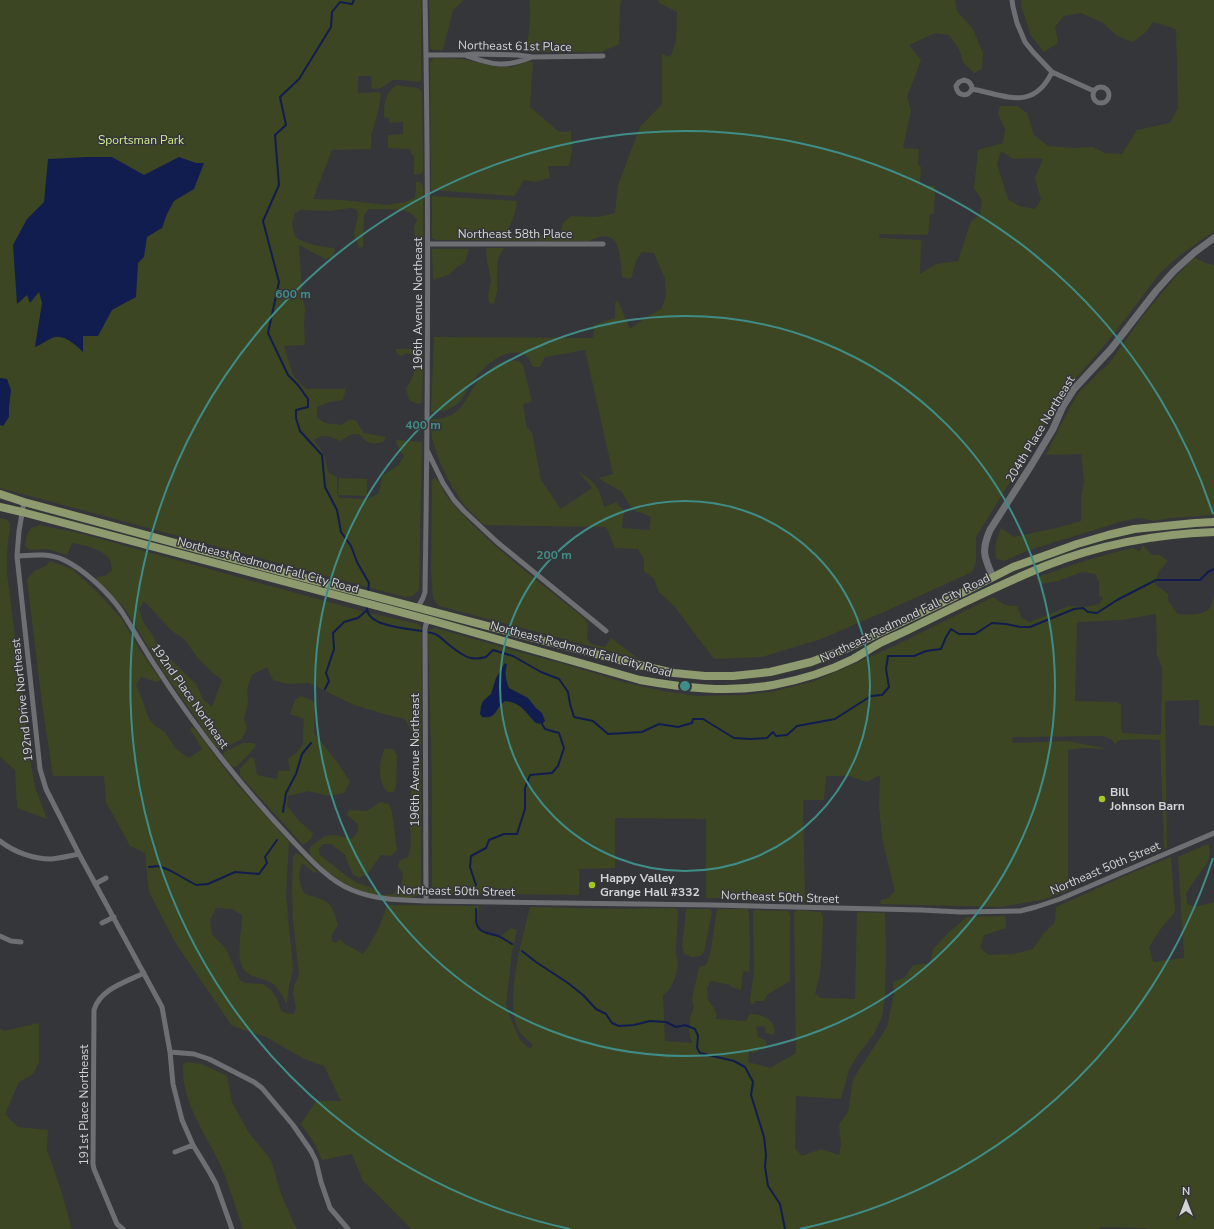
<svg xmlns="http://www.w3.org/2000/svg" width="1214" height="1229" font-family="'Nunito Sans',sans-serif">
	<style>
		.green { fill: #3c4623; fill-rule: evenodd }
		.water { fill: #111d4f }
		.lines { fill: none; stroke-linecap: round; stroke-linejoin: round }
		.stream { stroke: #111d4f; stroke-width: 2 }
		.street { stroke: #6e6f73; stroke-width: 5 }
		.secondary { stroke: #6e6f73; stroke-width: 7 }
		.primary { stroke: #8d9b6f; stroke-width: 8 }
		.ring { fill: none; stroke: #408d88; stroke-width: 2 }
		.poi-dot { fill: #a4c824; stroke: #35363a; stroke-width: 1.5 }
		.labels { text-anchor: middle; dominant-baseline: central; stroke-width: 3; stroke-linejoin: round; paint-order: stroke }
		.street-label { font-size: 12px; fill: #d2d3d5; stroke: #35363a }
		.park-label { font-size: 12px; fill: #d1ec8f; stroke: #35363a }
		.poi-label { font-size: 12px; font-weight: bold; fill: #d2d3d5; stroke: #35363a; text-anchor: start }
		.centre { fill: #408d88; stroke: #35363a; stroke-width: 2 }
		.ring-label { font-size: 12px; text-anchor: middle; font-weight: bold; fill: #408d88; stroke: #35363a; stroke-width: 3; stroke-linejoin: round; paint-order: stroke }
	</style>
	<rect width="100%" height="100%" fill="#35363a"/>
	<path class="green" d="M0 0H421V80L418 82 401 80H393L381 88 372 89 371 76H358V93L379 92 381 94 378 112 371 136V149L332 150 313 199 343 200 387 205 404 202 415 198 416 188V182H420L423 186V239L415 238 414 227 417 219C415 218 414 216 412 214 404 208 380 209 369 209L364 215 363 247 359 248 354 234 358 216 357 210 351 208 329 211 301 210 295 213 292 224 295 237C307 244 320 247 334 248L335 252 332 257 325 259 299 245 302 291 305 309 304 326 305 345 284 346 293 375 306 389H346L343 400 330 402 317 407V418L325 423 341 425 350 419 356 421 364 433 386 437 383 442C370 445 368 444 359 434L350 435 340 441C329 436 324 433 314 440 316 443 320 447 322 451 326 458 326 466 329 473L337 477V493L339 498 367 499 378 494 383 475 398 466 404 456 397 445 396 440 422 442 419 590 413 596 405 597 371 588 0 488Z
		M429 0H464L453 10 443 50H433L430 48Z
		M529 0H622L620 5 619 44 602 52H523C530 44 531 11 529 0Z
		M658 0H955L957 11 973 29 983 53 982 69 974 73 963 62 959 49 949 35 935 33 909 45 921 60 907 97 911 111 903 148 919 149 918 164 921 167 920 186H935L934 214H930L928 235 880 234 879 238 921 240 920 274 936 264 958 261 971 221 980 215 982 200 974 188 978 150 1003 143 1005 129 998 114 1000 106H1018L1027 113 1034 135 1048 146 1073 148 1093 147 1105 153 1122 154 1137 130 1170 123 1178 108 1176 29 1153 22 1146 32 1133 42 1117 36 1103 23 1081 13 1064 16 1055 27 1058 43 1044 52 1031 36 1021 5V0H1214V231L1179 256 1160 273 1113 335 1067 389 976 537V562L972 572 886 611 821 639 762 657 714 659 674 606 659 592 654 579 644 571V559L638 549 615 548 606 527 484 525 464 505 453 488 440 463 432 438 431 419C439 419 446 418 453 414 463 408 467 397 474 387 484 372 500 357 519 361L523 365 532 402 523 404 527 429H530V432H532L541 480 561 509 592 488 578 471C595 482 599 487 604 507L616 502 624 511 622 528 649 530 651 517 642 513 636 512 628 503 622 492 598 478 613 474 585 350 545 357 540 367H533C528 356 525 352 512 353 496 354 480 371 471 384 466 390 463 400 457 404 449 410 440 412 431 412L434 337 593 338 594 325 615 318V303L618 301 630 329 645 318 661 309 666 297 665 279 654 253 642 252 636 261 631 279 622 277C620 256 621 224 589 241L436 240 432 238V196L517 201 515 213 508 231 511 235H560L563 223 571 216 599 217 615 213 618 185 640 127 662 104V54L670 57 676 41 677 12 659 3ZM1001 151 1013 159 1033 158 1043 159 1035 178 1041 200 1035 209 1019 206 1008 199 997 164Z
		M434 58 463 59 497 67H511L527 62H533L530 107 558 131 565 132 571 131 572 151 569 166H548L550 178 535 182 524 180 514 196 431 190 430 62Z
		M396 85 418 88 422 92 423 171 420 174 414 175V157L409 149 388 148V135L403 134V122L389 123V118L384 117C384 104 385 93 396 85Z
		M486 248H504L498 259 497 275V291L494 304 489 303 488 295 491 281 489 269 487 262Z
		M432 249H469L465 262 456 268 448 275 433 280Z
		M1194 257 1205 263 1214 265V515L1170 518 1154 521 1139 518 1123 521 1029 550 1004 561 997 559C993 550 997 538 1001 528L1014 537 1056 528 1081 521V498L1084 481 1081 454 1046 455 1062 422 1078 393 1111 361 1142 317 1177 275Z
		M396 349H421L423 352 422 403 417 404 409 400 406 389C414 375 417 371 413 355L406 353 401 356 397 354Z
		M339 478 367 479V496L338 495Z
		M434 478C441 481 442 489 446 495 454 506 465 517 475 527 509 560 547 588 584 618L588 624 587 638 591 644 605 647 611 638 639 659 439 606 433 598 431 571 432 480Z
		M0 518 7 520 10 523V529L7 549V573L31 765 35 787 47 819 17 808 15 770 0 757Z
		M39 525 79 533 361 611 418 624 421 627 422 636 421 743 420 747 412 745 409 740 413 734 405 719 387 715 354 705 309 683 286 684 273 680 267 667 252 675 247 689 248 703 244 719 247 728 242 739 221 749 216 747 163 671 125 609 96 579 98 577 105 576 112 570C111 567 111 563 110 560 104 549 83 545 72 543L67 555 47 549 30 550 27 548 25 545 27 534 31 528ZM144 601 172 631 185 640 197 657 213 673 222 680 212 707 203 699 196 684 159 648 152 634 143 622 139 609Z
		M1142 546H1144L1152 555H1160L1168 561 1159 571 1155 584 1168 594V601L1178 614C1187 615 1206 616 1211 606 1213 602 1212 598 1214 594V726L1199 725V700L1165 701 1167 848 1164 849 1160 740 1147 739 1119 740 1115 744 1112 740 1103 736 1012 737 1013 743 1068 741 1108 749 1083 748 1068 750V891L1042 900 1000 907 880 904 881 900 888 898 895 891 882 838 879 805 880 775 867 782 849 776H826L824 800H803L805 901 706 898V819L615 818V868L579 869V895L437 893 432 890V780L428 635 429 630 435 628 530 655 561 663 623 682 663 691 698 696 742 695 771 692 815 681 892 647 993 597 1005 605 1017 606 1022 618 1030 622 1068 606 1085 607 1099 604 1103 598 1099 596V582L1095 574 1082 572 1058 581 1040 584 1036 578C1068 566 1100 555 1133 548L1138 551 1141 550ZM1156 614 1157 655 1162 668 1161 734 1158 735 1123 733 1121 729V705L1117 702 1075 701 1077 622 1122 620Z
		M50 561 72 569 99 594 121 618 141 652 161 680 157 682 141 677 136 685 144 704 148 717 155 726 165 732 175 748 189 758 202 749 190 729 193 727 235 782 289 842 286 895 293 970 289 985 287 1003H286C283 996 278 988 272 983 262 977 245 978 241 964 237 951 242 930 242 915L232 909 216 908 210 921 212 934 226 949 240 980 245 983 263 984 270 989 277 998 281 1011 288 1014H294L296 1008 293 994 294 986 299 975 293 920 292 890 293 857 296 853 301 855 317 872 314 873 304 864 301 865C298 876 299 885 305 894 329 902 331 899 338 926 334 930 331 934 332 941L336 943 339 939 345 944 363 954C374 939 382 923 387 905L479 906 478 929 481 930 487 935 500 937 511 928 517 930 512 952 506 1004 510 1017 520 1040 530 1049 533 1045C528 1040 521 1035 518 1029 504 1002 523 936 530 907L618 909 675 908 678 910 676 952 678 966 675 978 670 989 663 995 665 1041 692 1043 689 1032 690 1018 694 1007 692 998 699 967 706 965 710 955 717 909H747L749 913 750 951 749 972 743 971 741 990 731 987V985L711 981 707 988 708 1000 714 1008 717 1016 715 1019 746 1021 750 1014C762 1014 777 1020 774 1035L766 1033 765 1027 760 1026 756 1027 758 1037 765 1040 767 1044 764 1048 759 1049 758 1052 752 1053 749 1048 748 1062 770 1068 796 1053 794 913 797 910 821 912 823 917 822 947 820 974 815 993 820 998 855 999 857 912 885 913 886 951 885 994 882 1017 874 1034 857 1056 849 1070 841 1099 796 1096 795 1148 802 1156 821 1149 839 1155 841 1145 839 1124 848 1112 853 1079 887 1027 894 994 893 982 905 977 913 965 930 963 933 949 949 932 967 917 1005 916 1006 928 984 935 980 948 989 955 1013 954 1033 949 1043 934 1055 922 1056 907 1131 873 1171 857 1175 912 1159 931 1149 947 1153 962 1184 958 1178 857 1208 844 1210 850 1208 862 1194 881 1186 894 1187 904 1195 907 1214 902V1229H1147L1146 1228 1101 1227 1099 1229H411L376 1193 363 1181 352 1154 322 1160 314 1142 301 1124 316 1101H341L324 1066 304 1059 266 1037 232 1026 175 942 149 892 145 853 130 846 106 802 104 776H53L42 704 27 579 34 571 46 566Z
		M301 696 315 702 314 733 338 763 350 782 344 793 329 796 309 791 288 796 287 806 299 821 313 833 311 839 303 845 240 776V769L251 757 254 758 257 775 277 779 278 771H290L288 759 296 753 303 744V732L304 719 290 714 295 700Z
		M243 743H253L257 745 248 755 236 767C230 768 226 760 223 755L224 752Z
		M385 749H393L397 755 396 787 394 792H387C378 782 378 761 385 749Z
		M417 754 420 756 421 763V893C414 899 404 899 394 898 364 895 342 885 320 865 315 860 310 857 309 850L311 846 325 836 335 835 351 839 357 833 358 824 347 815 349 810 367 811 380 802 389 804 392 812 397 850 391 856 381 855 368 873 360 878 353 875 345 855 331 844H323L319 849 320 855 344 874 357 883 370 887 383 895 393 894 402 884 403 874 398 867 399 861 408 857C414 842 409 825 409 808 409 796 414 784 415 772 416 766 414 759 417 754Z
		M687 909H710L712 912 704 952 701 956 692 957 684 954 682 947 686 911Z
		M756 910 788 911 790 916V981L767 995 764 1001H756L754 1004H751L750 999 754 972 753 911Z
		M39 1023V1062L33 1074 19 1082 5 1114 18 1127 48 1130 47 1150 60 1187 72 1229H0V1028L4 1031Z
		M188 1062 202 1064 227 1076 232 1102 249 1133 271 1160 281 1194 295 1226 298 1229H243C235 1207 229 1183 219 1162 204 1131 181 1101 183 1064Z"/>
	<path class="water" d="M88 157H112L144 175 179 157 196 163H204L194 189 174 201 167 214 162 228 147 237 144 257 138 263 136 297 112 310 98 336H83V352C75 345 64 333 52 338 47 340 41 345 35 347L42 303 39 292 30 303 27 295 17 304 13 245 27 219 44 202 48 159Z
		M0 378 7 379 11 390 9 407V417L3 426 0 425Z
		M505 663 507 665C504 673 506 681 509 688L528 698 536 708 542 713 545 721 542 724 536 723C525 712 522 703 505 701 494 709 498 719 482 717L480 714 481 706 483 701 491 694 496 678Z"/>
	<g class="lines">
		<path class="stream" d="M354 0 352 4 340 2 332 12 331 27 299 79 280 97 286 125 275 135 279 185 263 221 279 282 268 333 288 375 298 385 308 399V407L296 410V418L300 431 322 455 325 487 337 510 341 532 351 546 357 562 369 583 368 592
			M367 606C364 630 421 628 435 634 440 636 444 641 448 644 453 648 464 657 471 658 475 659 482 658 486 657L493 650 513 656 541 672 559 679 568 692 570 704 574 717 593 721 608 734 642 732 659 724 678 727 692 723 693 719H703L734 738 750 739 767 738 773 732 776 736 787 735 797 726 835 719 871 696 882 695 889 687 886 669 888 656H914L926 651 941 649 946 637 951 629 959 634H975L992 623 1006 624 1020 627H1030L1074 609 1083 608 1088 612 1097 613 1117 600 1156 580H1200L1208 572 1214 569
			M325 689 329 681 326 673 334 649 333 633 344 622 358 618 366 611
			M283 812 286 793 296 774 302 754 311 743
			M149 867 159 866 171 871 196 885 208 884 235 872 259 874 267 863 265 857 277 840
			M476 885 470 867 471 856 486 848 489 840 504 834H517L525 809V788L530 775 552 773 558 766 564 748 559 733 545 729 542 724
			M476 909C477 914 475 921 477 925 480 934 491 933 498 936 503 938 507 941 512 944
			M522 951 536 962 568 983 583 995 596 1009 606 1014 612 1023 619 1026 634 1025 650 1021 666 1022 676 1027 685 1025 695 1029 698 1036 697 1048 700 1053 734 1061 745 1067 753 1082 751 1095 764 1137 766 1155 765 1167 768 1186 780 1204 785 1229"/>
		<path class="street" d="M1012 0 1013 7 1017 23 1025 42 1033 52 1052 72 1094 91
			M426 55H464L474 54 517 55 533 57 603 56
			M467 56C493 65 505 68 532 57
			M1093 95a8 8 0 1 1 16 0a8 8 0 1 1-16 0Z
			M972 89C968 98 957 96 956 86L959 82 964 80C969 81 972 84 972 89 1005 95 1033 112 1052 72
			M428 244H603
			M427 450 443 483 454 500 464 511 497 542 606 631
			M24 502 19 531 17 556 40 769 46 789 79 854 162 1007 170 1052 173 1084 182 1120 193 1145 210 1173 216 1184 232 1229
			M17 556C33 555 49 553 64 560 85 570 109 593 122 612 133 629 143 647 154 664 194 726 241 786 292 840 308 857 329 881 352 890 376 900 400 900 426 901L714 905 921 910 961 912 1020 911 1036 907 1060 899 1214 833
			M418 607 423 598 425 592C428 395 429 197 425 0
			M0 841C14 852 33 859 51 859 60 858 70 856 79 854
			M95 884 106 878
			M426 901 425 629 426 624 430 620
			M102 923 114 917
			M0 936 11 941 21 942
			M170 1052 194 1054 209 1059 254 1082 262 1088 293 1125 311 1151 316 1161 321 1182 330 1208 348 1229
			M175 1152 193 1145
			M123 1229 117 1224 94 1169 93 1164 94 1010C100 989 126 982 144 973"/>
		<path class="secondary" d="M993 577C984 557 981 551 990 530L1032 464 1053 429 1063 406 1074 389 1111 349 1156 291 1174 271 1195 252 1214 238"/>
		<path class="primary" d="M0 494 24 502 312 580 568 647 643 666 674 673 705 676H733L770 672 811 662 848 648 950 599 1013 567 1077 544 1108 535 1134 529 1195 523 1214 522
			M0 507 22 512 430 620 640 680C685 688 727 693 773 685 800 680 829 671 853 659 862 654 871 648 880 643 890 638 900 634 910 629 954 607 999 585 1045 566 1098 545 1157 534 1214 532"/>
	</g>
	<g class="ring">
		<circle cx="685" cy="686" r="185"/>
		<circle cx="685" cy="686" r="370"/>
		<path d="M1213 858A555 555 0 0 1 800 1229M570 1229A555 555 0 1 1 1213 514"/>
	</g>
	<g class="poi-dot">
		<circle cx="1102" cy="799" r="4"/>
		<circle cx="592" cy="885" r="4"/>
	</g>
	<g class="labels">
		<g class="street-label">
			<text transform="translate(515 46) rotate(1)">Northeast 61st Place</text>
			<text x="515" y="234">Northeast 58th Place</text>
			<text transform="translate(418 304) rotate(-90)">196th Avenue Northeast</text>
			<text transform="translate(1040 429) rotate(-59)">204th Place Northeast</text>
			<text transform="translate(268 565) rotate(15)">Northeast Redmond Fall City Road</text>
			<text transform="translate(905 618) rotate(-26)">Northeast Redmond Fall City Road</text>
			<text transform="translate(581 649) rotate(15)">Northeast Redmond Fall City Road</text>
			<text transform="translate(190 696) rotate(55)">192nd Place Northeast</text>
			<text transform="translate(22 700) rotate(-96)">192nd Drive Northeast</text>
			<text transform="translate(415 760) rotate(-90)">196th Avenue Northeast</text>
			<text transform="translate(1105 868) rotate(-23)">Northeast 50th Street</text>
			<text transform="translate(456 891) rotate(1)">Northeast 50th Street</text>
			<text transform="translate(780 897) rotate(2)">Northeast 50th Street</text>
			<text transform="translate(84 1105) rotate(-90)">191st Place Northeast</text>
		</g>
		<g class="park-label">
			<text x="141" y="140">Sportsman Park</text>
		</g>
		<g class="poi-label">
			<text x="1110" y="792">Bill<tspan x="1110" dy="14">Johnson Barn</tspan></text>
			<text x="600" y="878">Happy Valley<tspan x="600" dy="14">Grange Hall #332</tspan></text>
		</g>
	</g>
	<circle cx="685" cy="686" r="6" class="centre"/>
	<g class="ring-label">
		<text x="293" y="298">600 m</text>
		<text x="423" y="429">400 m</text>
		<text x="554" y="559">200 m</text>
	</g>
	<g transform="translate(1186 1201)" stroke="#35363a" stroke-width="3" paint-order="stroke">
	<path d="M0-3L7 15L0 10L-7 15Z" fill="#d2d3d5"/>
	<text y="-6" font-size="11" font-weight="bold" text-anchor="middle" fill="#d2d3d5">N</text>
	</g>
</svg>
